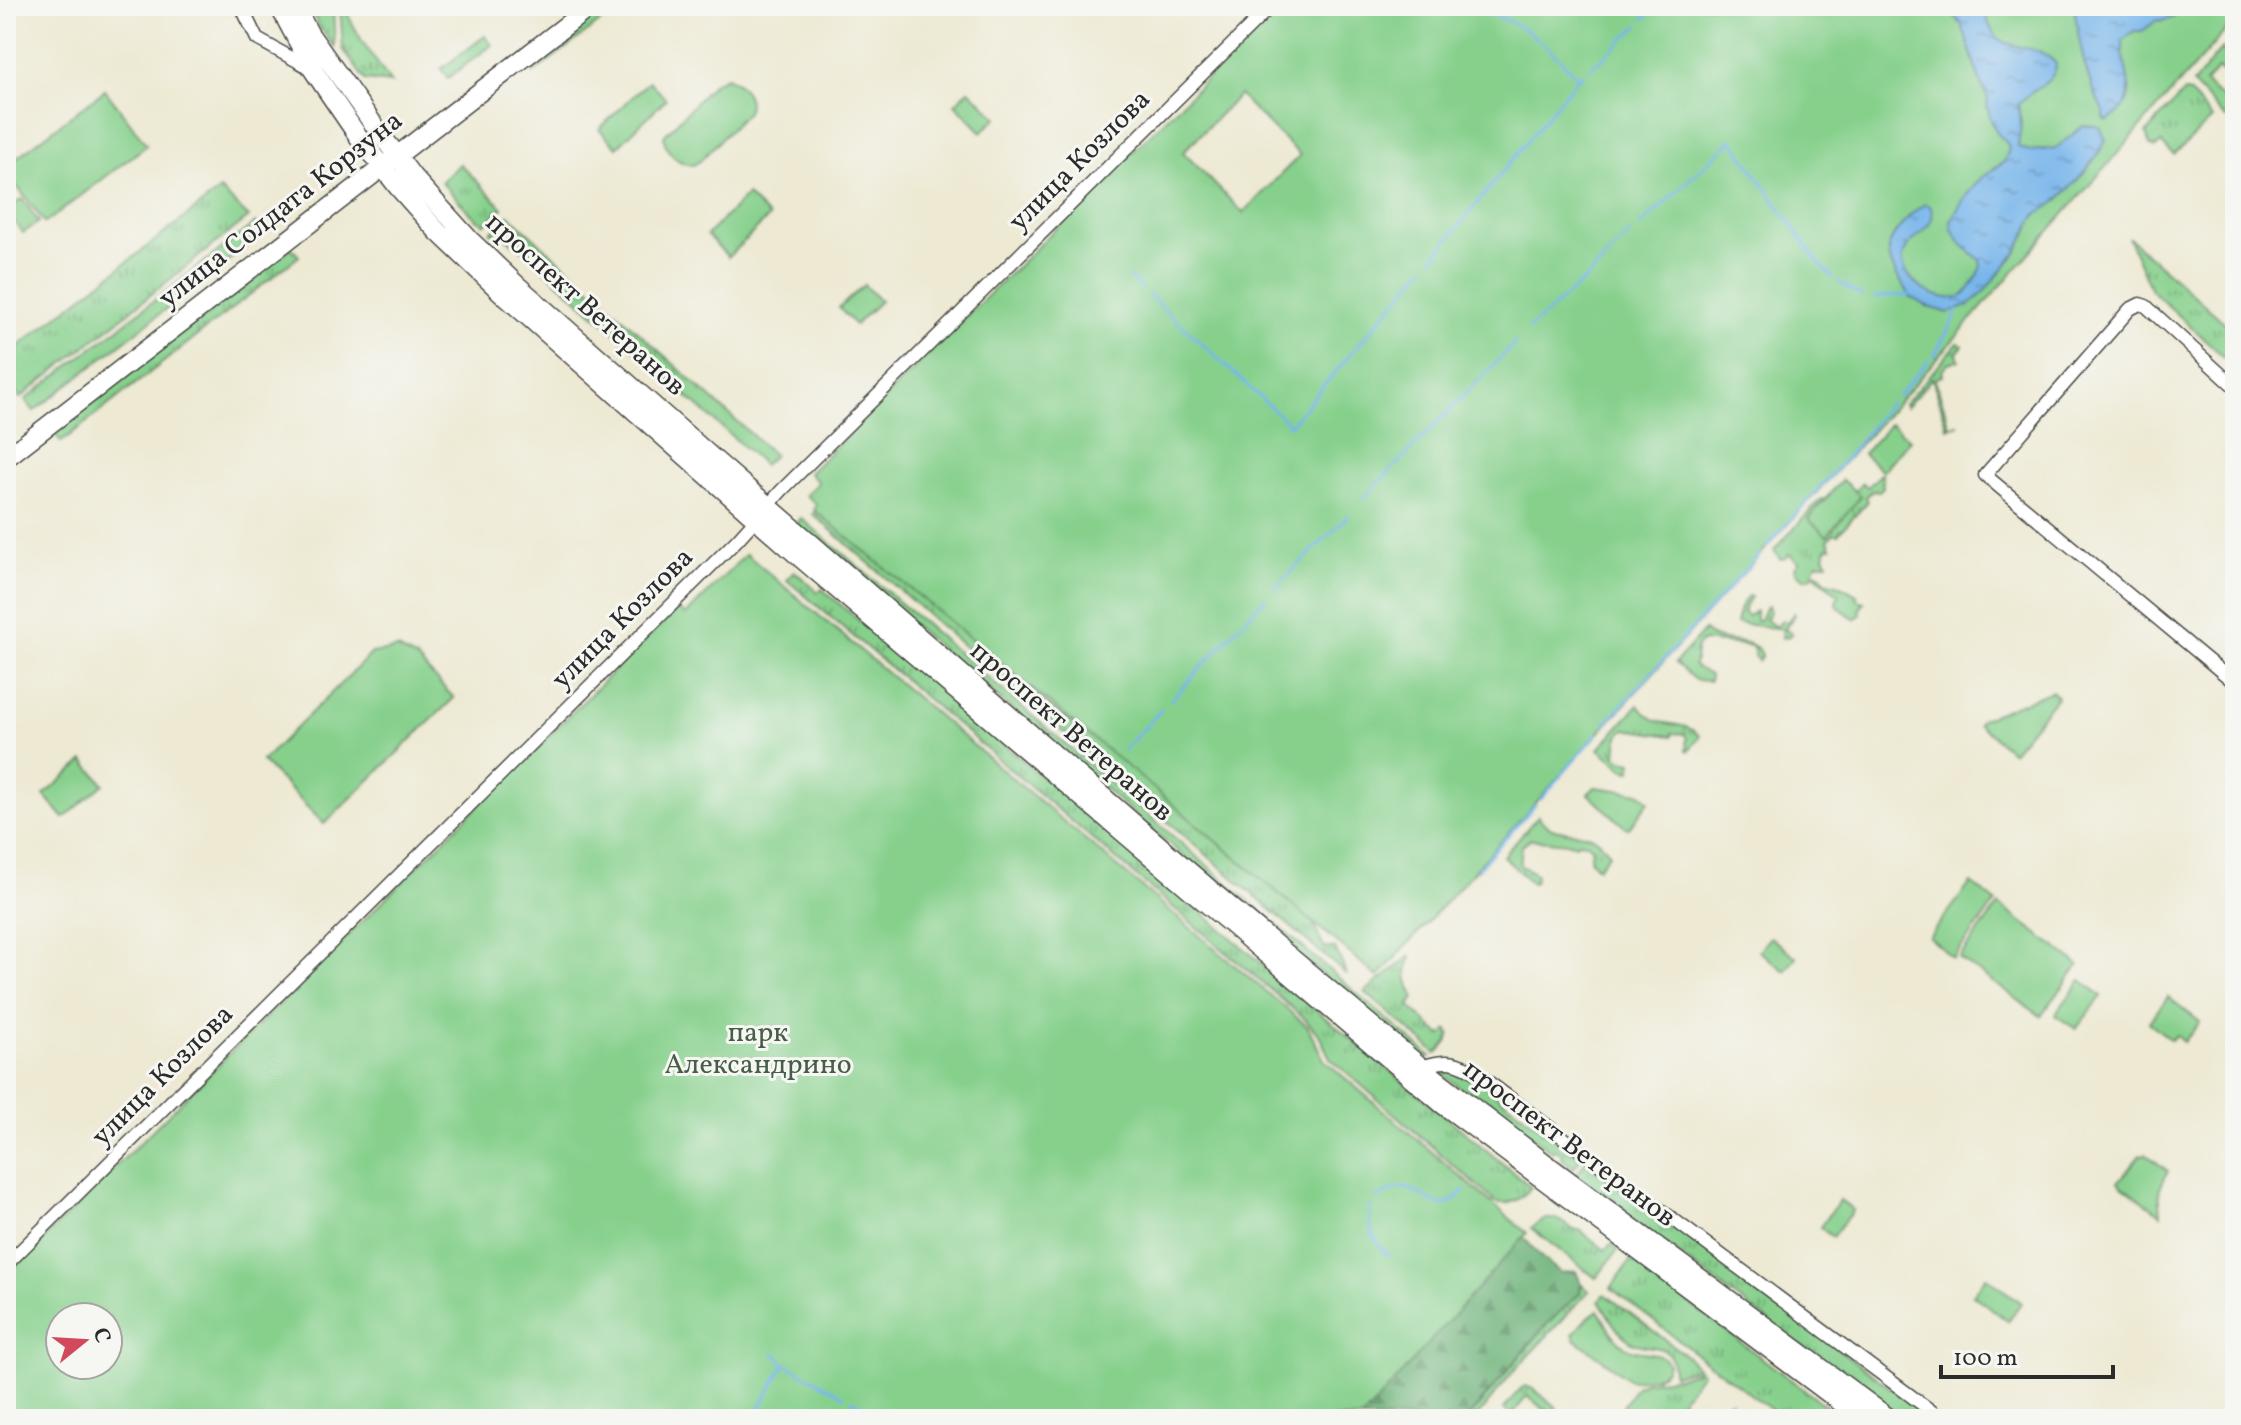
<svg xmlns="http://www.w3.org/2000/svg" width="2241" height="1425" font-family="Vollkorn,serif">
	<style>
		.grass { fill: url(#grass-tufts); stroke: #587e5c; stroke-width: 2 }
		.forest { fill: url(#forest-firs); stroke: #4c6e52; stroke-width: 2 }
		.park { fill: #86d08c; stroke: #587e5c; stroke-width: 2; fill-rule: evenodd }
		.water { fill: url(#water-ripples); stroke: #52708b; stroke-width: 2 }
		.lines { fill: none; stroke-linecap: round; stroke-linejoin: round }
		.stream { stroke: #78b6eb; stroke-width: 3 }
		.street-casing { stroke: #484844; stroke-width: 15 }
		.secondary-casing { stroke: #484844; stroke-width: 21 }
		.street { stroke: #fff; stroke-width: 12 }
		.secondary { stroke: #fff; stroke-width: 18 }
		.labels { text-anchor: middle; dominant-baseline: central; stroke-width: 6; stroke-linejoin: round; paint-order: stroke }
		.street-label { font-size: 28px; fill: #2b2b2b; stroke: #f6f6f2 }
		.park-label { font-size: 28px; fill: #465d48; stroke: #f6f6f2 }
	</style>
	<defs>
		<pattern id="grass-tufts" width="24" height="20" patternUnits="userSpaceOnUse" patternTransform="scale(2)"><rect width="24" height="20" fill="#86d08c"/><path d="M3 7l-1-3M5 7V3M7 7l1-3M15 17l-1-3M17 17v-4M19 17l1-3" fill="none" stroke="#6ea973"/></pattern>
		<pattern id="forest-firs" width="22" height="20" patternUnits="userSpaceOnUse" patternTransform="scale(2)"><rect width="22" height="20" fill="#6cb278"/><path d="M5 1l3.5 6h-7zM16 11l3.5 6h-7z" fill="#599163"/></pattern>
		<pattern id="water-ripples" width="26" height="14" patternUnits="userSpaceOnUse" patternTransform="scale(2)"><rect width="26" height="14" fill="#78b6eb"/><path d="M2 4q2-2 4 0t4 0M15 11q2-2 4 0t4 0" fill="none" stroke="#6394bf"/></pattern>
	</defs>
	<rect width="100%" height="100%" fill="#f6f6f2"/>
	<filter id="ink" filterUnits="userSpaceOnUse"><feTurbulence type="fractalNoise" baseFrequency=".0125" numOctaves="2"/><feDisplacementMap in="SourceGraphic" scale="16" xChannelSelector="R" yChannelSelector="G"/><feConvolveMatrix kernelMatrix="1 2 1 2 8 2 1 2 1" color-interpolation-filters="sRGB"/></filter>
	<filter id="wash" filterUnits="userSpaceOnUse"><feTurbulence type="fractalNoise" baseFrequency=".006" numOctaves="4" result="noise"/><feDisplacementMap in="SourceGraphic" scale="32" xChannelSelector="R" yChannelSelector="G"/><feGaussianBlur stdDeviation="1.8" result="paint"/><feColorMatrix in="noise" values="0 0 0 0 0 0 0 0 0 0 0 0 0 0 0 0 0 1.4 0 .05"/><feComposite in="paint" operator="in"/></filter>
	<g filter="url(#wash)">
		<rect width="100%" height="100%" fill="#ede9d3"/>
		<path class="grass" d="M308 6H333L335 47 320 28Z
			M340 6H343L362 41 391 83 365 80 343 49Z
			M603 6H621L533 73 527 65Z
			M485 36 492 45 448 78 441 69Z
			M2222 48 2235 60V71L2228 78 2218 69 2205 83 2234 109 2226 119 2193 84Z
			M2184 92 2190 93 2212 119 2174 155 2161 143 2156 148 2150 145 2146 133Z
			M460 164 503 208 485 224 475 218 441 182Z
			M220 190 249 217 20 398 6 380V356Z
			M509 215 774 455 764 465 519 247 506 238 491 232Z
			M255 223 264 233 34 411 25 400Z
			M2128 237 2235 332V367L2151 290Z
			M291 247 299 256 61 442 53 432Z
			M1958 343 1963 346 1957 353 1959 360 1948 363 1942 370 1943 375 1935 379 1950 426 1959 425 1948 428 1932 378 1906 407 1904 404Z
			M1882 473 1883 487 1879 491H1872L1866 497 1868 501C1858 513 1848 522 1838 534H1833L1828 540 1831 547 1826 548 1824 556 1828 563H1817L1813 570 1822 576 1825 581 1837 584 1857 595 1858 600 1864 602 1860 610 1861 614 1855 619 1837 606 1836 601 1839 595 1814 574 1809 578H1804L1796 572 1795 567 1799 562 1789 554 1786 558 1780 559 1774 550 1821 499H1825L1808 519 1861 496 1855 491 1862 483 1868 487Z
			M820 505 1050 707 1079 729 1123 757 1311 918 1324 948H1335L1347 975 984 664 813 514Z
			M801 518 1431 1057 1420 1058 796 525Z
			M794 571 818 592 822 589 1321 1014 1531 1187C1521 1199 1512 1206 1496 1202L1330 1058 1319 1035 1305 1019 787 580Z
			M1748 596 1751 597 1744 608V613L1748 616 1756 611V620H1760L1765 608 1768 606 1770 612 1765 619 1776 627 1782 620 1786 623 1794 613 1795 615 1785 629 1792 634 1790 636 1782 638 1783 629 1736 623 1740 607Z
			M1704 631C1721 648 1754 634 1762 655L1758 661 1754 655V649L1752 646 1703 641 1697 646 1694 666 1710 675 1709 681 1695 680 1675 663Z
			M1638 705C1660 734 1678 715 1700 736L1688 751 1686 749 1688 746 1686 744 1687 738 1684 734 1672 733V736L1625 729 1618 736 1616 756 1622 760 1632 762 1631 771 1625 770 1599 749Z
			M1538 816C1551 836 1572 829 1591 836 1598 839 1605 847 1610 853L1598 868 1590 859 1592 849 1588 843 1577 842 1576 844 1530 839 1522 846 1520 865 1536 874 1535 882 1531 883 1503 856Z
			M1410 956 1411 958C1403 971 1409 986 1415 998L1409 1006 1441 1036 1448 1030 1450 1034 1447 1043 1437 1054 1365 992Z
			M1443 1070 1460 1071 1470 1075 1581 1158 1574 1168 1561 1158 1563 1155 1555 1149 1552 1152 1509 1119 1505 1124 1440 1072Z
			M1586 1161 1932 1419H1900L1575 1177Z
			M1545 1219H1557L1574 1230H1580L1605 1250 1611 1244 1619 1249 1596 1278 1531 1228Z
			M1631 1260 1843 1419H1784L1708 1363 1611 1288Z
			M1581 1284 1589 1291 1513 1372 1475 1419H1467L1545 1326 1580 1293Z
			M1605 1294 1689 1358 1698 1368 1673 1375C1674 1336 1647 1353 1630 1341 1615 1331 1609 1315 1599 1301Z
			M1700 1370 1702 1373 1666 1419H1615L1636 1386 1644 1382 1680 1377Z
			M1525 1386 1533 1389 1557 1408 1551 1415 1527 1396 1512 1415 1504 1409 1520 1389Z"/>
		<path class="forest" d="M1521 1235 1542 1258 1561 1273 1576 1271 1581 1284 1580 1293 1545 1326 1467 1419H1275Z"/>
		<path class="park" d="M1280 6H2235V20L1903 397 1378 977 1151 786 814 510 817 505 806 495 818 482 809 473ZM1239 95 1300 155 1243 213 1183 152Z
			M726 77C740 82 754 97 747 112L700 161 693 165C678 164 664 151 664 136L715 82Z
			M649 81 666 99 617 147 599 129Z
			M105 90 147 145 45 223 6 172V166Z
			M969 90 997 117 982 132 955 104Z
			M6 193 15 204 22 199 39 222 23 233 6 212Z
			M747 195 769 217 728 257 707 235Z
			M864 285 880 301 855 325 839 308Z
			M1891 423 1910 440 1883 471 1863 454Z
			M1842 480 1861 496 1827 536 1808 519Z
			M746 554 1308 1027 1324 1060 1527 1233 1361 1419H6V1276L677 608 686 615ZM60 1317H108V1365H60Z
			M398 649 417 659 454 698 324 824 262 761 372 653Z
			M2052 691 2057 697 2012 752 1978 724 1982 719Z
			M84 761 104 784 64 818 44 795Z
			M1595 787 1640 793 1649 801 1629 828 1625 827 1588 794Z
			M1971 883 1996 902 1953 958 1929 937Z
			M1999 905 2079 965 2041 1016 1959 958Z
			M1770 937 1796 957 1785 971 1759 951Z
			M2081 980 2102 996 2076 1029 2055 1015Z
			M2168 997 2200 1022 2184 1042 2176 1035 2171 1040 2149 1022Z
			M2146 1154 2168 1171 2159 1190 2161 1214 2122 1186 2119 1181 2140 1155Z
			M1840 1200 1853 1210 1832 1237 1820 1227Z
			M1986 1277 2021 1303 2008 1321 1973 1295Z
			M1598 1310C1606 1323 1613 1339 1626 1347 1641 1357 1657 1347 1668 1363 1665 1381 1644 1378 1630 1380L1575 1339 1573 1334 1586 1319Z"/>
		<path class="water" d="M1947 6H1982C1986 15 1989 28 1996 36 2009 51 2039 43 2056 64 2056 83 2029 91 2018 104L2021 123 2018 147 2030 151 2056 148 2083 126H2096L2101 129 2106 141 2096 157 2075 183 2055 203 2038 213 2033 220 2016 253 1982 294 1968 306 1949 313 1929 307 1910 297C1907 287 1898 280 1894 270 1883 247 1890 238 1906 220 1912 213 1916 209 1925 204L1930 206C1943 229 1899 239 1903 263 1907 284 1941 305 1962 296 1967 294 1970 287 1974 282 1979 275 1982 269 1980 260L1962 245 1952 229 1951 221 1964 198 1982 177 2004 162 2009 149 2007 143 1997 133 1992 123 1987 106 1988 99 1981 84 1962 26Z
			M2074 6H2192C2180 10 2171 23 2158 20L2142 31H2134L2123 40C2120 74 2147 98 2107 121L2104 118V112C2085 80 2079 42 2074 6Z"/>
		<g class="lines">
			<path class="stream" d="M1461 8C1517 15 1540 38 1578 78
				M1644 19 1655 6
				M1590 69 1638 26
				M1640 226 1732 140 1818 262 1832 277
				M1433 258 1578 78 1583 74
				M1129 277 1141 288
				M1839 282 1861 296
				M1149 295 1290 425 1425 267
				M1875 297 1909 295
				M1529 329 1591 274 1630 233
				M1934 356 1958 311
				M1898 396 1928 361
				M1363 499 1515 343
				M1766 547 1848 456 1890 403
				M1275 588 1348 516
				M1171 700 1265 598
				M1605 724 1760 554
				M1124 750 1162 709
				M1541 799 1597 734
				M1477 870 1535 805
				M1377 1199C1425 1162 1429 1234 1464 1190
				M1371 1206C1366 1227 1374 1242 1389 1256
				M774 1353 785 1364 844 1396
				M852 1400 887 1419
				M753 1419 785 1364
				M1681 1419C1695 1402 1712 1414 1731 1401"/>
		</g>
	</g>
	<g filter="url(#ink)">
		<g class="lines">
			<g class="street-casing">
				<path id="street" d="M241 6 257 39 310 68
					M2235 387 2146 306 2140 304 2130 309 1985 475 2235 683
					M1421 1067C1446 1059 1457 1060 1479 1075L1942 1419
					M6 1265 737 540 782 490 1271 6"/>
			</g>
			<g class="secondary-casing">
				<path id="secondary" d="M279 6 313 70 358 136 398 187 438 232 506 297 796 554 1441 1103 1863 1419
					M295 6 309 33 376 128 412 176 470 240 517 285 715 460 1213 892 1421 1067 1549 1166 1890 1419
					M6 458 591 6"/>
			</g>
			<use href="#street" class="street"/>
			<use href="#secondary" class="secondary"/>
		</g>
	</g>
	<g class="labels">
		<g class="street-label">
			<text transform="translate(1080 161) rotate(-45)">улица Козлова</text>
			<text transform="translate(281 210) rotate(-38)">улица Солдата Корзуна</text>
			<text transform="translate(585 305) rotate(42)">проспект Ветеранов</text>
			<text transform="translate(623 619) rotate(-45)">улица Козлова</text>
			<text transform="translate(1071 732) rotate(41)">проспект Ветеранов</text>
			<text transform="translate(163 1076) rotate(-45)">улица Козлова</text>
			<text transform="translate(1569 1144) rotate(37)">проспект Ветеранов</text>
		</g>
		<g class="park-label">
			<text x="758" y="1033">парк<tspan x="758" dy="32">Александрино</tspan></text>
		</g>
	</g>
	<rect width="2241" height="1425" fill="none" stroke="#f6f6f2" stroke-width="32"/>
	<g transform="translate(84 1341) rotate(72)"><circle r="38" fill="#f6f6f2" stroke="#a5a5a2" stroke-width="2"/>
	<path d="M0-6L14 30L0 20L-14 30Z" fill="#d1495b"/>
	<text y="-12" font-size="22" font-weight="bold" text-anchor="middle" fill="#2b2b2b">С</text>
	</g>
	<path d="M1941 1365v12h172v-12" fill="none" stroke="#2b2b2b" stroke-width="4"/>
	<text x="1953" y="1365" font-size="24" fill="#2b2b2b" stroke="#f6f6f2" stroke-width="6" paint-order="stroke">100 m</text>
</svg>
